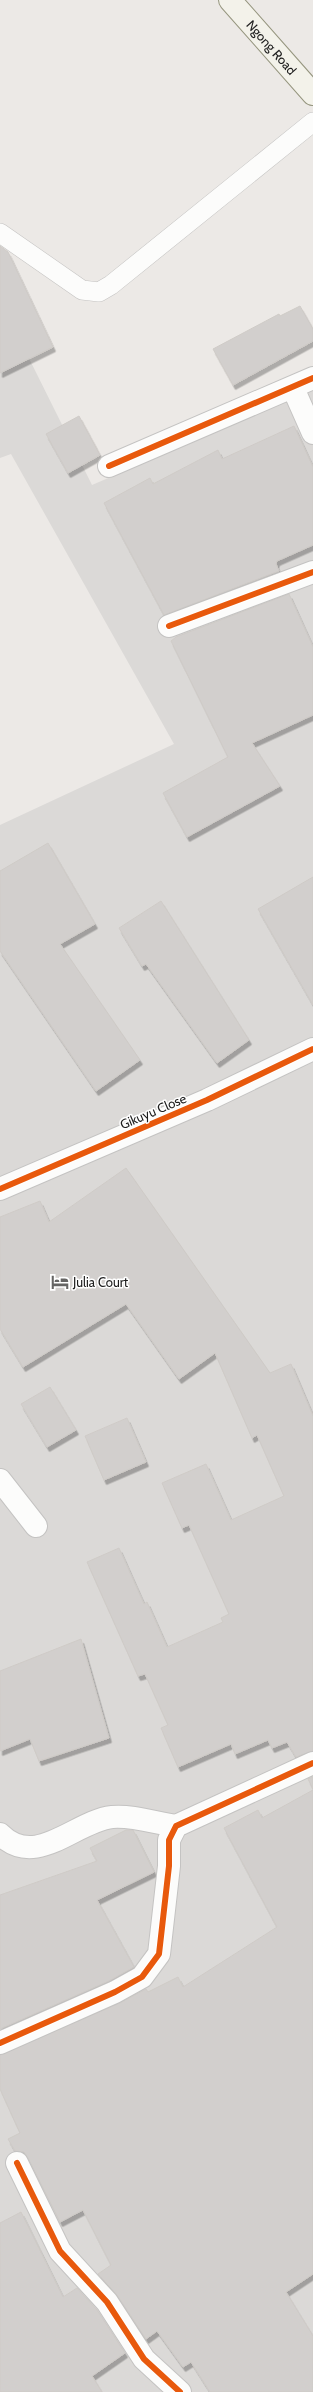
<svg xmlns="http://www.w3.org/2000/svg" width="313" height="2392" font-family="Cabin,sans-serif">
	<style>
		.residential { fill: #dbd9d7 }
		.building { fill: #d2cfcd; stroke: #cfcbc7; filter: url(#shadow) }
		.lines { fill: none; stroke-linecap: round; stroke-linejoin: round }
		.lane-casing { stroke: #c4c3c2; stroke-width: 20 }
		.street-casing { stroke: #c4c3c2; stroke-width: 24 }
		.secondary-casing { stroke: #95957e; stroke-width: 24 }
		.lane { stroke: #fcfcfb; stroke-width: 19 }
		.street { stroke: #fcfcfb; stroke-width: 22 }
		.secondary { stroke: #f3f2ea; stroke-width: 22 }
		.cycleway-casing { stroke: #fff; stroke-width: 8 }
		.cycleway { stroke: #e8590c; stroke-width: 6 }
		.labels { text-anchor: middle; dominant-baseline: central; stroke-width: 3; stroke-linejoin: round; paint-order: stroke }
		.street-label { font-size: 13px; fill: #1d1d1d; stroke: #fff }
		.poi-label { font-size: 13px; fill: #1d1d1d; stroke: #fff; text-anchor: start }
	</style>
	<defs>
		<filter id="shadow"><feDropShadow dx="2.5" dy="4.5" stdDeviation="0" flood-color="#0004"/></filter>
	</defs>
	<rect width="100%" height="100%" fill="#ece9e6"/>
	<path class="residential" d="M0 300 92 485 313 390V2365L269 2392H0V825L174 744 11 454 0 458Z"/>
	<path class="building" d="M0 246 8 252 53 347 0 373Z
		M300 306 313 329V341L233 385 213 349 279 314 280 316Z
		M79 416 100 455 68 473 46 434Z
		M294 426 313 467V545L277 561 276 564 279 571 164 615 104 503 150 478 153 484 218 450 222 459Z
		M289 594 313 647V715L252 743 280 786 187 837 163 793 228 757 171 641 176 637Z
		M48 843 95 924 60 944 140 1060 96 1091 0 951V871Z
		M313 877V1005L258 909Z
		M161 901 249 1040 217 1063 146 964 142 966 119 928Z
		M126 1168 270 1373 291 1364 313 1416V1751L296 1757 287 1742 272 1748 268 1740 235 1754 231 1744 178 1767 161 1728 168 1725 145 1674 138 1676 87 1562 119 1548 144 1604 147 1602 167 1647 223 1622 221 1618 229 1614 189 1525 182 1528 162 1483 206 1464 231 1520 284 1496 257 1435 252 1438 215 1353 179 1379 126 1304 23 1367 0 1329V1217L40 1201 49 1222Z
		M50 1387 76 1430 47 1447 21 1404Z
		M127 1418 146 1462 104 1480 85 1436Z
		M81 1639 109 1738 39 1761 30 1739 0 1751V1671Z
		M313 1777V1789L308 1779Z
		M313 1790V2274L286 2292 313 2336V2392H210L191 2362 183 2367 157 2331 146 2339 117 2295 98 2274 111 2265 83 2210 60 2222 28 2158 24 2152 15 2151 8 2139 20 2133 0 2089V2055L120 2003 146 1989 148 1992 178 1977 183 1987 277 1927 224 1828 258 1810 262 1818Z
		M126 1830H133L154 1872 97 1900 134 1967 109 1981 0 2029V1895L97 1861 90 1848Z
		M21 2212 63 2297 77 2288 97 2310 125 2353 92 2376 102 2392H0V2223Z"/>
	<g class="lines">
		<g class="lane-casing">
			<path id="lane" d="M0 233 82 290 99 292 111 285 313 122"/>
		</g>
		<g class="street-casing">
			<path id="street" d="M293 388 313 433
				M109 466 313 378
				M169 626 313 572
				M0 1189 207 1100 313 1049
				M0 1480 36 1526
				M0 1834C36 1870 75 1821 112 1817 132 1815 156 1823 176 1826
				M0 2043 115 1992 142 1977 159 1954 169 1866V1840L176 1826 313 1763
				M17 2163 60 2251 107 2302 144 2359 180 2392"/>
		</g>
		<g class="secondary-casing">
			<g id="secondary">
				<path id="s1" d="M230 0 313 94"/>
			</g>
		</g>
		<use href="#lane" class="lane"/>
		<use href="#street" class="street"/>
		<use href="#secondary" class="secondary"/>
		<g class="cycleway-casing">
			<path id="cycleway" d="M109 466 313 378
				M169 626 313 572
				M0 1189 207 1100 313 1049
				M0 2043 115 1992 142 1977 159 1954 169 1866V1840L176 1826 313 1763
				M17 2163 60 2251 107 2302 144 2359 180 2392"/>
		</g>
		<use href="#cycleway" class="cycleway"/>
	</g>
	<defs>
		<g id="hotel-bare" transform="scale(1.38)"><path d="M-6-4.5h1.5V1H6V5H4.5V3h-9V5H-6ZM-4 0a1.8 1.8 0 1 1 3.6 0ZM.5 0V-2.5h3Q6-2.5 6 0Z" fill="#656463" stroke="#fff" stroke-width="2.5" paint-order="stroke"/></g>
	</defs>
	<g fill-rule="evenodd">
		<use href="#hotel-bare" x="60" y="1282"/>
	</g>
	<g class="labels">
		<g class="street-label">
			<text stroke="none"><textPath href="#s1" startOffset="63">Ngong Road</textPath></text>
			<text transform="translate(153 1111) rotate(-23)">Gikuyu Close</text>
		</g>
		<g class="poi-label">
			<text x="73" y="1282">Julia Court</text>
		</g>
	</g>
</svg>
